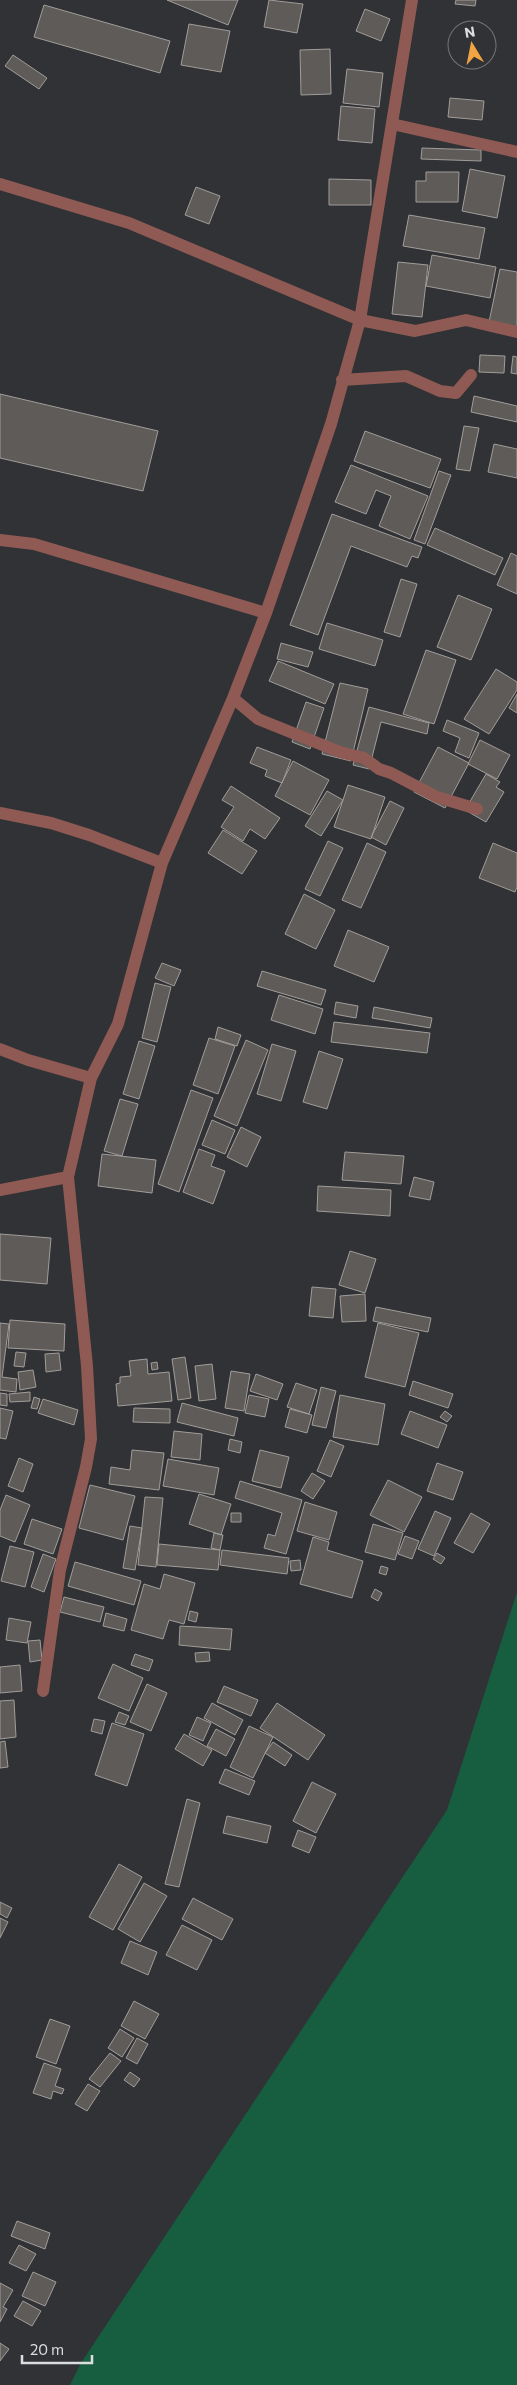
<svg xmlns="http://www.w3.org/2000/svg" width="517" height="2385" font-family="Commissioner,sans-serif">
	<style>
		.green { fill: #175d3f }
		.building { fill: #5e5b58; stroke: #a19d9a }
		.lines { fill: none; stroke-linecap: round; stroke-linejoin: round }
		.street { stroke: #8f5a54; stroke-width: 12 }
	</style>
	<rect width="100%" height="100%" fill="#303235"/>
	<path class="green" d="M517 1592V2385H70L81 2363 447 1810Z"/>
	<path class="building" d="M167 0H238L228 25Z
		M269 0 303 4 297 33 264 27Z
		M456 0H476L475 6 455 4Z
		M44 5 170 41 160 73 34 37Z
		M365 9 390 19 381 41 356 31Z
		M189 24 230 31 221 72 181 65Z
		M330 49 331 94 301 95 300 50Z
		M13 55 47 78 39 89 5 66Z
		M347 69 383 73 379 107 343 103Z
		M450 98 484 101 482 120 448 117Z
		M341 106 375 109 372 143 338 140Z
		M422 148 481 150V161L421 159Z
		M470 169 505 176 497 218 462 211Z
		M426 172H459L458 202H416V181H426Z
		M329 179 371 180V205H329Z
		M196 187 220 196 209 224 185 215Z
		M409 215 485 228 479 259 403 246Z
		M432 255 496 267 490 298 426 286Z
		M398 262 428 265 422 317 392 314Z
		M500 269 517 272V328L489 322Z
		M480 355 505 356 504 373 479 372Z
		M513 356 517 357V374L511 373Z
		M0 394 158 431 143 491 0 458Z
		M474 396 517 406V422L471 412Z
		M464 426 479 428 470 471 456 469Z
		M365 431 441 459 430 488 354 461Z
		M494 444 517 449V478L488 472Z
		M351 465 428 496 410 539 379 526 391 496 376 490 366 514 335 502Z
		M439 471 451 475 425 544 414 540Z
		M332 514 422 547 418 558 412 556 407 567 351 546 318 635 290 625Z
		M435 528 503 558 495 575 427 545Z
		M511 553 517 556V594L497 585Z
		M401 579 417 584 400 637 384 632Z
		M458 595 492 609 471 660 437 647Z
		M327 623 383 640 375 666 319 649Z
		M281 643 313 652 308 667 277 659Z
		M426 650 456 660 434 724 403 714Z
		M278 661 334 684 325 704 269 681Z
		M496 669 517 682V690L489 734 464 719Z
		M340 683 368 689 351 761 322 754Z
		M517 694V713L509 708Z
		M306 702 324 708 310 749 292 742Z
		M369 707 429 723 427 734 381 722 369 769 353 765Z
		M447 720 479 733 469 758 455 752 460 738 443 731Z
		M480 740 510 755 497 779 468 764Z
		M257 747 291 760 282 783 265 776 267 770 250 763Z
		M438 747 469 763 445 808 414 792Z
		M293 761 329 780 310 815 275 796Z
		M486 774 500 782 496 787 504 792 486 822 465 810Z
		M348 785 385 797 371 839 334 827Z
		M231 786 280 818 265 839 250 829 243 841 221 827 234 807 222 800Z
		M327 791 343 800 321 836 305 826Z
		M390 801 404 808 386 845 371 837Z
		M223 830 257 851 242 874 208 853Z
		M328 841 343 848 320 896 305 889Z
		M367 843 386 852 361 908 342 900Z
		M493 843 517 853V887L515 892 479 878Z
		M304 894 335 910 316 949 285 934Z
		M348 930 389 947 374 982 334 966Z
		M162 963 181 970 174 986 155 978Z
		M262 971 326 990 321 1005 257 986Z
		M155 983 171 987 157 1042 142 1038Z
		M279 995 323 1009 315 1034 271 1020Z
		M336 1002 358 1006 356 1018 334 1014Z
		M374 1007 432 1018 430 1028 372 1018Z
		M334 1022 430 1033 427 1053 331 1042Z
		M218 1027 241 1035 237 1046 215 1039Z
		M209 1038 235 1046 218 1094 193 1085Z
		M246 1040 268 1050 237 1126 214 1116Z
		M139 1041 155 1046 139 1099 123 1094Z
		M272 1044 296 1051 281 1101 257 1094Z
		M319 1051 343 1059 327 1109 303 1102Z
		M191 1090 213 1098 179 1192 158 1184Z
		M120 1099 138 1104 122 1156 104 1151Z
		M212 1120 235 1130 225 1154 202 1145Z
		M241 1127 261 1137 247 1167 227 1157Z
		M199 1149 215 1155 211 1166 225 1171 213 1204 183 1192Z
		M345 1152 404 1156 401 1184 342 1180Z
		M102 1154 156 1160 152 1193 98 1186Z
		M414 1177 434 1182 430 1200 409 1196Z
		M318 1186 391 1190 390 1216 317 1211Z
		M0 1234 51 1238 47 1284 0 1280Z
		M350 1251 376 1259 365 1293 339 1285Z
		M312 1287 336 1289 333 1318 309 1316Z
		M365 1294 366 1321 342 1322 340 1296Z
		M376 1307 431 1318 428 1332 373 1321Z
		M10 1320 65 1324 64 1351 8 1348Z
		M0 1323 9 1324 2 1377 17 1379 16 1392 0 1390Z
		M378 1323 419 1333 405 1387 365 1377Z
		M16 1352 26 1353 24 1367 14 1366Z
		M59 1353 61 1370 46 1372 45 1354Z
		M185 1357 191 1398 178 1400 172 1359Z
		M147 1359 148 1374 169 1372 172 1401 118 1406 116 1384 120 1383V1377L131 1376 129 1361Z
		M157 1362 158 1369 152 1370 151 1363Z
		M212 1364 216 1399 199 1401 195 1366Z
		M33 1370 36 1387 20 1390 18 1372Z
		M231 1371 250 1374 244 1411 225 1408Z
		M256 1374 283 1384 277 1400 250 1391Z
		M413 1381 453 1394 448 1408 409 1395Z
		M296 1383 317 1390 309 1414 287 1407Z
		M321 1387 336 1391 326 1428 312 1425Z
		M30 1392V1401L10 1402 9 1394Z
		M0 1393 7 1394V1406L0 1405Z
		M249 1395 269 1399 265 1417 245 1413Z
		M340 1395 385 1404 378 1445 333 1437Z
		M34 1397 40 1399 37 1409 31 1408Z
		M43 1399 78 1410 74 1425 38 1413Z
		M182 1403 238 1418 234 1436 177 1422Z
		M0 1408 13 1411 6 1439 0 1438Z
		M134 1408 170 1409V1423L133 1422Z
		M290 1409 312 1415 307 1433 285 1427Z
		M410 1411 447 1425 438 1448 401 1434Z
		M445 1411 452 1416 447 1422 440 1417Z
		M174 1431 202 1434 200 1460 171 1457Z
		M230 1439 242 1442 240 1453 228 1450Z
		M330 1440 344 1446 331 1477 317 1471Z
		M132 1450 164 1453 159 1490 109 1484 111 1467 130 1470Z
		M260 1450 289 1457 281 1488 252 1481Z
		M19 1458 33 1464 23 1492 8 1486Z
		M168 1459 219 1468 214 1495 163 1486Z
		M437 1463 463 1472 453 1500 427 1491Z
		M312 1473 325 1481 313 1499 301 1491Z
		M388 1480 422 1497 404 1532 370 1515Z
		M240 1481 302 1500 286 1554 264 1548 268 1534 275 1536 282 1513 235 1498Z
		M90 1485 135 1496 123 1540 79 1528Z
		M199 1494 231 1504 221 1535 189 1524Z
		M6 1495 30 1505 15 1542 0 1536V1510Z
		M145 1497 163 1498 156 1567 138 1565Z
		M305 1502 337 1512 329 1540 297 1531Z
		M435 1511 451 1518 434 1556 418 1549Z
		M231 1513H241V1522H231Z
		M471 1513 490 1524 473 1553 454 1543Z
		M32 1519 62 1529 53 1554 24 1544Z
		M373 1524 403 1533 395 1560 365 1552Z
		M130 1526 142 1528 135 1570 123 1568Z
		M214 1533 223 1535 220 1550 211 1548Z
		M405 1536 419 1541 412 1559 398 1554Z
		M313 1537 329 1542 327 1550 363 1561 352 1598 300 1584Z
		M159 1544 220 1550 218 1570 157 1565Z
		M10 1546 34 1552 25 1587 1 1581Z
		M222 1550 289 1558 287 1574 220 1565Z
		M437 1553 445 1558 441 1564 433 1559Z
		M43 1554 56 1559 44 1592 31 1587Z
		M300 1560 301 1570 291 1571 290 1561Z
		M75 1562 141 1581 134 1605 68 1586Z
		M381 1566 388 1568 386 1575 379 1573Z
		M164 1574 195 1583 184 1624 169 1620 163 1639 131 1630 144 1584 160 1589Z
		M375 1589 382 1593 378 1601 371 1597Z
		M64 1597 104 1607 100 1622 60 1612Z
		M190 1611 198 1613 196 1622 188 1620Z
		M106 1613 127 1619 124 1631 103 1626Z
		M9 1618 31 1622 27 1643 6 1640Z
		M180 1626 232 1629 230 1650 179 1645Z
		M40 1640 42 1660 30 1662 28 1641Z
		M209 1652 210 1661 196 1662 195 1653Z
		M135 1654 153 1660 149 1671 131 1665Z
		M113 1664 143 1678 129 1711 98 1698Z
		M20 1665 22 1691 0 1693V1667Z
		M147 1684 167 1693 151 1731 130 1722Z
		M224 1686 258 1700 251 1716 217 1702Z
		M14 1700 16 1737 0 1739V1701Z
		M212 1703 243 1720 235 1735 204 1718Z
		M277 1703 325 1735 308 1760 260 1728Z
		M119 1712 129 1716 125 1725 115 1722Z
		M197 1717 211 1723 203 1741 189 1735Z
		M94 1719 105 1721 102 1734 91 1731Z
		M112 1723 144 1734 127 1786 95 1775Z
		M249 1726 273 1737 253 1778 230 1767Z
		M216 1729 235 1739 226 1756 207 1746Z
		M184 1734 212 1750 203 1766 175 1749Z
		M5 1741 8 1767 0 1768V1742Z
		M273 1742 292 1755 285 1766 265 1753Z
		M225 1769 255 1781 249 1795 219 1783Z
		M312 1782 336 1794 316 1833 293 1821Z
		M187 1799 200 1803 179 1887 165 1884Z
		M227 1816 271 1826 267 1843 223 1833Z
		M298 1830 316 1837 309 1853 292 1846Z
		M119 1864 142 1877 113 1930 89 1917Z
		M144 1883 167 1896 140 1942 118 1929Z
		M193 1898 233 1919 222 1940 182 1919Z
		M0 1902 12 1908 7 1918 0 1914Z
		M0 1918 8 1922 0 1938Z
		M182 1925 212 1940 197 1970 166 1955Z
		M130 1941 157 1952 148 1975 121 1963Z
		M134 2001 159 2014 145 2039 121 2026Z
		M50 2019 70 2026 56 2064 36 2057Z
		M120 2029 134 2038 122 2057 108 2048Z
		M137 2038 148 2044 137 2064 126 2058Z
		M110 2053 121 2061 100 2087 89 2079Z
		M44 2063 61 2069 55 2086 64 2089 62 2094 53 2091 51 2099 33 2093Z
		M130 2072 140 2079 134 2087 124 2080Z
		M88 2084 100 2091 87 2111 75 2104Z
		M17 2221 50 2233 45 2249 11 2236Z
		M19 2245 36 2254 26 2271 9 2263Z
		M33 2272 56 2282 45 2306 22 2296Z
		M0 2283 13 2290 3 2307 7 2309 0 2322Z
		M23 2301 41 2311 32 2326 14 2316Z
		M0 2343 9 2349 0 2361Z"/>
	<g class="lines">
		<path class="street" d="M392 124 517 152
			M0 184 129 223 360 320 415 331 466 320 517 332
			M342 380 406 376 440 391 456 393 471 375
			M0 540 34 544 266 613
			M233 698 258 719 340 752 364 758 379 769 391 773 437 797 477 809
			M0 813 51 823 89 835 162 863
			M0 1049 28 1060 91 1078
			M0 1190 68 1177
			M43 1691 60 1570 86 1467 91 1439 87 1366 68 1177 91 1078 118 1024 162 863 233 698 266 613 331 424 360 320 412 0"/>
	</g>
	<g transform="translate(472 45) rotate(350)"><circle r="24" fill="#303235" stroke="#757679"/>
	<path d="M0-4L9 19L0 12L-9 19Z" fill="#f3a442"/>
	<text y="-8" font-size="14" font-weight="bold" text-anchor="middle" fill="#dcdddf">N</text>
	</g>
	<path d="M22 2355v8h70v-8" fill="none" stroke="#dcdddf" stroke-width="2.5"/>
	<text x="30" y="2355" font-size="15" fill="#dcdddf" stroke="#303235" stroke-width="4" paint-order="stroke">20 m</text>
</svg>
